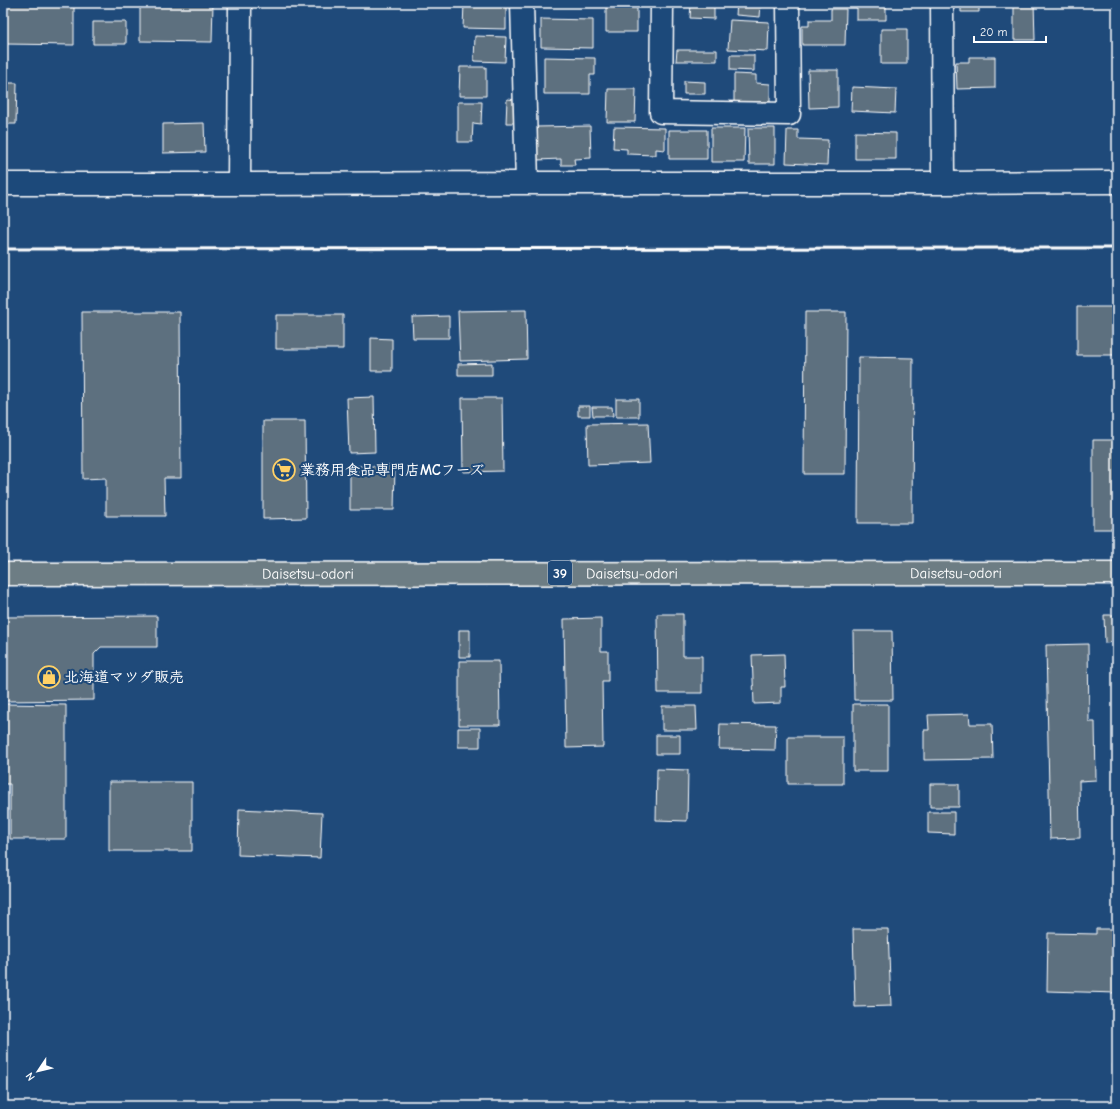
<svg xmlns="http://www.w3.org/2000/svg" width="1120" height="1109" font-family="'Comic Neue','Klee One',sans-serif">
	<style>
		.building { fill: #5d707f; stroke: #fff }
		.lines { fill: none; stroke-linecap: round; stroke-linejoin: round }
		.street-casing { stroke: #fff; stroke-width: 25 }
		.highway-casing { stroke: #fff; stroke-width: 25 }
		.street { stroke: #1f4a7a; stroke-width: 22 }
		.highway { stroke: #6d7d84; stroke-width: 22 }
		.rail { stroke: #fff; stroke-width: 3 }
		.labels { text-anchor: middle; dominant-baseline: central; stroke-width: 4; stroke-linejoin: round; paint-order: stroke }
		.shield { fill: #1f4a7a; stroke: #bcc9d7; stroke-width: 1 }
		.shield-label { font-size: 14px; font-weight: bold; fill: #fff }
		.poi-label { font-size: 15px; font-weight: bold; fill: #fff; stroke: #1f4a7a; text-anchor: start }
		.street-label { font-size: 15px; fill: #fff; stroke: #1f4a7a }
	</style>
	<rect width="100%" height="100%" fill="#1f4a7a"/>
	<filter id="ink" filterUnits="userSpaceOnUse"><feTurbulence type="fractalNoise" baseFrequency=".025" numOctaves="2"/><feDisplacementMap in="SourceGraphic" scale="8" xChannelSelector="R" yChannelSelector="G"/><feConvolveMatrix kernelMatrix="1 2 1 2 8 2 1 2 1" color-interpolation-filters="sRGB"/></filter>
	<g filter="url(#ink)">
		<path class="building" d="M6 3H74V45L6 44Z
			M140 3H213L212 42 140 41Z
			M464 3H506V29L463 28Z
			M691 3H714V19L690 18Z
			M737 3H761L760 17 736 15Z
			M857 3H886V20H857Z
			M961 3H979V12H961Z
			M1014 3H1034L1035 40H1014Z
			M606 7 637 8V32H606Z
			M831 9H846L845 45H802V26H809V20H831Z
			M541 19 593 20V48L541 47Z
			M730 20 769 22 768 51 728 49Z
			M93 22H126V44H93Z
			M881 29H907V64H881Z
			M475 36 506 37 505 62 474 61Z
			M677 50H717V61H676Z
			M730 55H754V71L730 70Z
			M544 57 595 58V75H590V94H544Z
			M969 57H995V88L957 89 956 62H969Z
			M460 67H486V96H459Z
			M808 70H838V107L809 108Z
			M734 74 756 75V83L770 84V102H734Z
			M684 81 705 82V94H684Z
			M3 83H17L16 124H3Z
			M852 87 896 89 895 113 851 111Z
			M608 89H636L635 122H607Z
			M507 99 518 100 517 123H506Z
			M458 102H482L481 124 473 123 472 142H458Z
			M204 123 205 152 163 153V124Z
			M590 126 591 158 574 159 575 165H561V159L537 160 536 127Z
			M614 127 665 128V150L656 149V155L627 154V149L613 148Z
			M711 128H745L744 162H711Z
			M748 128H775V164H749Z
			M669 130H707V159H669Z
			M787 130H798V139L828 140 827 165 786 163Z
			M855 132 896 133V159H855Z
			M1077 307H1117V355H1077Z
			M526 310 527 359 460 361 458 311Z
			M82 312H180L181 478H164L165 516H106V478L83 479Z
			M805 312H846L845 474H804Z
			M276 315H343V349H276Z
			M449 316V338H413L412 317Z
			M371 338 392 339V371H371Z
			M859 357 913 358 912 523H858Z
			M492 363V375H458V364Z
			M374 397 375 452 349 453 347 398Z
			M462 398H502L503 471 463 472Z
			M616 399H639V417H616Z
			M578 406H590V416H578Z
			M592 407H612L613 416H593Z
			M263 421H305L306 518 263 519Z
			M648 423 650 463 588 465 587 424Z
			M1093 440H1117V529H1093Z
			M350 466H395L394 510H350Z
			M657 614H683V656H702V693H658Z
			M1104 615H1117V642L1105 643Z
			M157 616V647H101L94 654V700L3 701V617Z
			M601 618V651H608V681H602L603 747 566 748 564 619Z
			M459 630H470V657H459Z
			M853 631H892L893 700H854Z
			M1088 644 1089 722H1095L1096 780 1079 781 1080 838 1050 839 1046 645Z
			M784 654 785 687H781V703L754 704 752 655Z
			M459 661H499L500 725H459Z
			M3 704 66 705V839H10V784H3Z
			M853 704H888V771H853Z
			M662 706H696L697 730H662Z
			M969 714 970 724H992L993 759 924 760V730H929L928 715Z
			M720 724 776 725 775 750 719 749Z
			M458 728H480V747H458Z
			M656 735H680V754H656Z
			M788 737H843V784H788Z
			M657 769 688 770 687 821 656 820Z
			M109 782H192V851H109Z
			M930 784H959V807H930Z
			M239 809 322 813 320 858 238 855Z
			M928 812H954V834L928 833Z
			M853 929H888L891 1006 855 1007Z
			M1096 929H1117V993L1047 991 1048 933 1096 934Z
			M1115 1014H1117V1053H1115Z
			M1113 1064H1117V1100H1114Z"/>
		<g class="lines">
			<g class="street-casing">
				<path id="street" d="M522 3 527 183
					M662 3 661 112 789 114 788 3
					M942 3 943 183
					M3 184H239L527 183H943L1117 182
					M239 184 240 3"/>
			</g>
			<g class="highway-casing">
				<g id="highway">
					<path id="s1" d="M3 574 1117 573"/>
				</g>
			</g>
			<use href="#street" class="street"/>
			<use href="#highway" class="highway"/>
			<path class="rail" d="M3 249 1117 248"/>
		</g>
	</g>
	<defs>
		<g id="supermarket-ring" transform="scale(1.15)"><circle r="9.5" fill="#1f4a7a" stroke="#ffd166" stroke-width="1.5"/><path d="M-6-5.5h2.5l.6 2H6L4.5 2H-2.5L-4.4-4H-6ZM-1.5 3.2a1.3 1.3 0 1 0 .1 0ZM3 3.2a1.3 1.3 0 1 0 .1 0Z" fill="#ffd166"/></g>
		<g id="shop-ring" transform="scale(1.15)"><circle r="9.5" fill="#1f4a7a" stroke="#ffd166" stroke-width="1.5"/><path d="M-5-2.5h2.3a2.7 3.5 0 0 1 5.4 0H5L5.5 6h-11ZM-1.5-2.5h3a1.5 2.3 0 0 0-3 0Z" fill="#ffd166"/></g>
	</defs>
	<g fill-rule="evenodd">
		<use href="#supermarket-ring" x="284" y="470"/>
		<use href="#shop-ring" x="49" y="677"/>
	</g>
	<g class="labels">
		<rect class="shield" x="548" y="561" width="24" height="24" rx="3"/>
		<g class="shield-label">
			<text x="560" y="573">39</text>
		</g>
		<g class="poi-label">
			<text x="300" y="470">業務用食品専門店MCフーズ</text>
			<text x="64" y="677">北海道マツダ販売</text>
		</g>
		<g class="street-label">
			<text stroke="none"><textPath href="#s1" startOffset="629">Daisetsu-odori</textPath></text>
			<text stroke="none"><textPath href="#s1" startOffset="953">Daisetsu-odori</textPath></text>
			<text stroke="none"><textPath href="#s1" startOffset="305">Daisetsu-odori</textPath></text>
		</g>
	</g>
	<rect width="1120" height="1109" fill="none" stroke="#1f4a7a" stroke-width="16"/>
	<rect x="8" y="8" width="1104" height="1093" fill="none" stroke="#fff" stroke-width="1.5" filter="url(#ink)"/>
	<g transform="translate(38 1071) rotate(235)" stroke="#1f4a7a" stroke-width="3" paint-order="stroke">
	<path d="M0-3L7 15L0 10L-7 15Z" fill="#ffffff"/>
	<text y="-6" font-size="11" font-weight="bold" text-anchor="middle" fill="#ffffff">N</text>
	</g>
	<path d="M974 36v6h72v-6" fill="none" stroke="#ffffff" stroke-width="2"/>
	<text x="980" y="36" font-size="12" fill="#ffffff" stroke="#1f4a7a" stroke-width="3" paint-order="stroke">20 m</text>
</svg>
